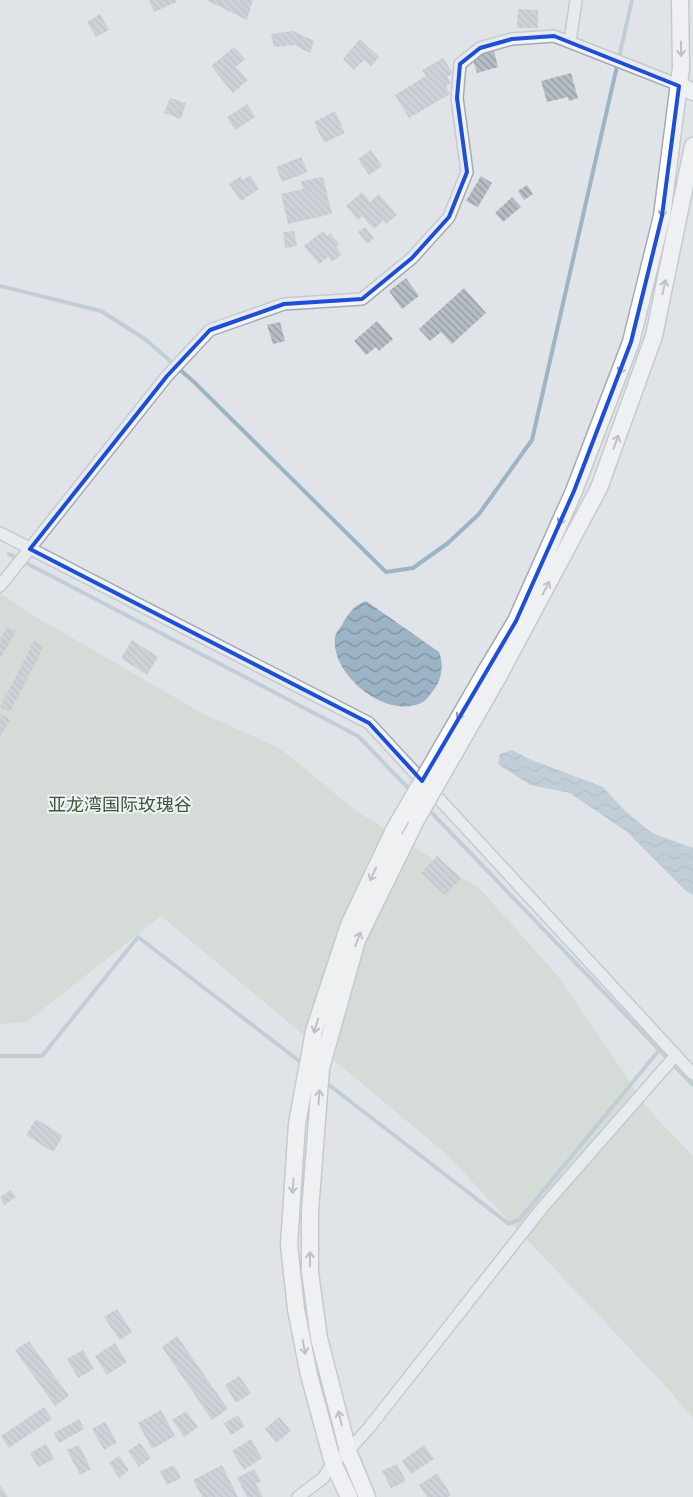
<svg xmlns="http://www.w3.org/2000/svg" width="693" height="1497" font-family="Inter,'Noto Sans SC',sans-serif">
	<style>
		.park { fill: #c7d1c1 }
		.water { fill: url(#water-waves) }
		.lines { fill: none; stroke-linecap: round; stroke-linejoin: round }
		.stream { stroke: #9cb4c6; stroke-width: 4 }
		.building { fill: url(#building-back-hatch) }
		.street-casing { stroke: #a5abb2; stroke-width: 14 }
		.secondary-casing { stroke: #a5abb2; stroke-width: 19 }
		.street { stroke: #f2f4f7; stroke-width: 11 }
		.secondary { stroke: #fff; stroke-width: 16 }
		.secondary-bridge-casing { stroke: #a5abb2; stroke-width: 19; stroke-linecap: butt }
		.secondary-bridge { stroke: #fff; stroke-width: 16 }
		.oneway { stroke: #94999e }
		.marked { fill: none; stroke: #1d4ed8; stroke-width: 4; stroke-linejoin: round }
		.labels { text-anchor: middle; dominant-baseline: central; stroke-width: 4; stroke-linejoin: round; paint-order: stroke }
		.park-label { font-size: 18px; fill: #415937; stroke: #eff2f6 }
	</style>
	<defs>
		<pattern id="water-waves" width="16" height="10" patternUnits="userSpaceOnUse" patternTransform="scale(1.25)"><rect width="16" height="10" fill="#9cb4c6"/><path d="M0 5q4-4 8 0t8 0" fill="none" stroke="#7f93a2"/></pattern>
		<pattern id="building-back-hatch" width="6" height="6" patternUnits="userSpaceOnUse" patternTransform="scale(1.25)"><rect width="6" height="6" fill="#b7bdc5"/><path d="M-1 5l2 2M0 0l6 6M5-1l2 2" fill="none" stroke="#959aa1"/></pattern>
	</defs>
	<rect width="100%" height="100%" fill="#e0e4e8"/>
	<path class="park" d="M0 593 29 613 202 713 281 749 355 810 480 889 558 976 649 1110 693 1156V1419L671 1392 445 1153 161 916 27 1022 0 1024Z"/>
	<path class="water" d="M366 601 439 652C444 664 442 680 433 691 430 694 427 700 423 702 388 721 330 675 335 637 336 632 342 626 344 621 351 610 354 606 366 601Z
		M512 750 529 759 603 787 624 810 652 833 693 848V895L685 890 627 832 570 793 530 785 498 764 500 754Z"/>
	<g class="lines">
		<path class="stream" d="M0 286 101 311 145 339 194 382 386 572 413 568 448 543 479 514 532 440 632 0
			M9 554 358 736 411 791
			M428 809 693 1085
			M0 1056H42L138 937 303 1064
			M324 1081 509 1224 520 1219 660 1049"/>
	</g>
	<path class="building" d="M149 0H176L177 2 154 12Z
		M206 0H253L247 20Z
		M518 9 538 10V28H517Z
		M100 14 109 30 96 37 87 22Z
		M293 31 314 41 310 53 294 45 274 47 271 34Z
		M360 39 379 57 371 66 364 60 354 70 343 59Z
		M234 47 245 59 236 67 248 80 233 93 211 66Z
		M494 51 498 67 477 73 472 56Z
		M443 58 453 73 447 77 451 83 446 86 450 94 409 118 395 95 426 76 422 70Z
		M571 73 578 98 569 101 568 97 547 102 541 81Z
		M170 98 186 103 181 119 164 113Z
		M247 104 255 117 235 130 227 117Z
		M335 111 345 133 324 143 314 122Z
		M371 150 382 166 369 175 358 159Z
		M301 157 308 172 282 182 276 167Z
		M250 175 259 189 241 201 229 184 241 176 243 180Z
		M481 176 492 183 478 207 466 201Z
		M323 177 332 214 288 224 281 194 303 189 301 181Z
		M527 185 533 194 524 200 518 191Z
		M362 192 370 202 379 194 397 215 386 224 384 220 374 229 362 216 358 220 346 206Z
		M512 197 521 207 503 222 495 213Z
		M365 227 374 238 367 244 358 232Z
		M294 231 297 246 285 248 283 232Z
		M323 231 327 236 330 233 340 245 336 247 342 254 332 262 328 257 319 264 304 246Z
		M406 278 419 296 402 309 389 291Z
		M464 288 486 313 452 344 441 332 430 341 419 329Z
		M377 321 393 339 379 351 376 347 366 355 354 341Z
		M280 322 285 341 273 344 267 325Z
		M8 626 16 631 0 659V640Z
		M132 640 158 657 147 675 121 658Z
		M34 641 44 646 10 712 0 707Z
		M0 714 11 720 0 737Z
		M437 856 461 878 445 895 421 873Z
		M36 1119 63 1136 53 1152 26 1135Z
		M11 1190 16 1197 4 1205 0 1197Z
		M117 1309 132 1332 120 1340 104 1317Z
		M177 1336 228 1409 212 1420 162 1347Z
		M29 1341 69 1396 55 1406 15 1350Z
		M115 1343 127 1362 107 1375 95 1356Z
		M83 1350 94 1369 78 1378 67 1359Z
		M239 1376 251 1393 236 1403 225 1385Z
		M44 1407 52 1419 9 1448 1 1436Z
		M161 1410 175 1436 152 1449 138 1423Z
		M186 1411 198 1427 184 1437 172 1420Z
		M238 1415 245 1426 231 1435 224 1423Z
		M279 1417 291 1431 276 1443 265 1429Z
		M79 1419 84 1429 59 1443 54 1433Z
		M105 1422 117 1442 104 1450 92 1429Z
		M251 1439 262 1458 244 1470 232 1451Z
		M140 1443 151 1458 139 1467 128 1451Z
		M46 1444 54 1459 38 1467 30 1453Z
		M79 1445 91 1469 80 1475 67 1450Z
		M424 1445 434 1459 411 1474 402 1461Z
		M119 1456 129 1470 119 1478 109 1463Z
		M397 1464 406 1481 391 1488 382 1471Z
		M174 1465 181 1478 167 1485 160 1471Z
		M222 1465 238 1497H202L193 1480Z
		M254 1469 261 1481 256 1484 263 1497H247L237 1478Z
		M437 1473 451 1495 448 1497H427L419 1485Z
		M0 1485 8 1497H0Z"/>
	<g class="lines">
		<g class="street-casing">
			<path id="street" d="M570 42 576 0
				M0 533 369 723 693 1074
				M0 586 167 376 210 330 284 304 362 299 412 258 449 217 467 172 457 98 460 64 480 48 512 39 554 36 679 85
				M298 1497 323 1478 333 1463 348 1451 368 1429 542 1208 676 1055"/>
		</g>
		<g class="secondary-casing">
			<path id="secondary" d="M679 85 693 92
				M486 671 516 621 574 491 631 342 662 216 681 68 680 0
				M498 677 599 488 654 336 693 146
				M349 1497 333 1463 309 1375 296 1309 289 1245 297 1124 314 1031 349 925 394 830
				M367 1497 348 1451 319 1338 310 1272V1211L321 1068 357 940 416 820"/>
		</g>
		<use href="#street" class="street"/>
		<use href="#secondary" class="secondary"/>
		<g class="secondary-bridge-casing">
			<path id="secondary-bridge" d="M416 820 498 677
				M394 830 486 671"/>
		</g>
		<use href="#secondary-bridge" class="secondary-bridge"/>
	</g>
	<defs><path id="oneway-shaft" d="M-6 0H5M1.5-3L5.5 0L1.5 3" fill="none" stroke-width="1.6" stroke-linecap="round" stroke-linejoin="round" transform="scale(1.25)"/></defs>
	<g class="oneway">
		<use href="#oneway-shaft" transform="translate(681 49) rotate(89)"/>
		<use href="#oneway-shaft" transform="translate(663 210) rotate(98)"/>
		<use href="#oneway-shaft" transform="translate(664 287) rotate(-78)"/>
		<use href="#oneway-shaft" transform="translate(622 367) rotate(111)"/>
		<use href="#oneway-shaft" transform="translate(616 442) rotate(-70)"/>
		<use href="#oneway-shaft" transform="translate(562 518) rotate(114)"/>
		<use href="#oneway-shaft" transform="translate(546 588) rotate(-62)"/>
		<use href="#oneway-shaft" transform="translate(461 713) rotate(120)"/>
		<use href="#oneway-shaft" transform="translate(373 874) rotate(115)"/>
		<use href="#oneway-shaft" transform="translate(358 939) rotate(-69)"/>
		<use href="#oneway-shaft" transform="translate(316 1026) rotate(107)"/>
		<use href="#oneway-shaft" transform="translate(319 1097) rotate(-86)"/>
		<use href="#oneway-shaft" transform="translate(293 1186) rotate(94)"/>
		<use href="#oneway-shaft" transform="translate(310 1259) rotate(-90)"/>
		<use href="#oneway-shaft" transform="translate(304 1347) rotate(79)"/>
		<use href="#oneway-shaft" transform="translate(340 1418) rotate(-104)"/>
	</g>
	<path d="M0 0H693V1497H0ZM554 36 679 86 662 216 631 342 574 491 516 621 422 781 369 723 30 549 167 376 210 330 284 304 362 299 412 258 449 217 467 172 457 98 460 64 480 48 512 39Z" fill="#e0e4e8" fill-opacity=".55" fill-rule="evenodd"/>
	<path class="marked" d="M554 36 679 86 662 216 631 342 574 491 516 621 422 781 369 723 30 549 167 376 210 330 284 304 362 299 412 258 449 217 467 172 457 98 460 64 480 48 512 39Z"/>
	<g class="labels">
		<g class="park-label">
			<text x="120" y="804">亚龙湾国际玫瑰谷</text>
		</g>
	</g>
</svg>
